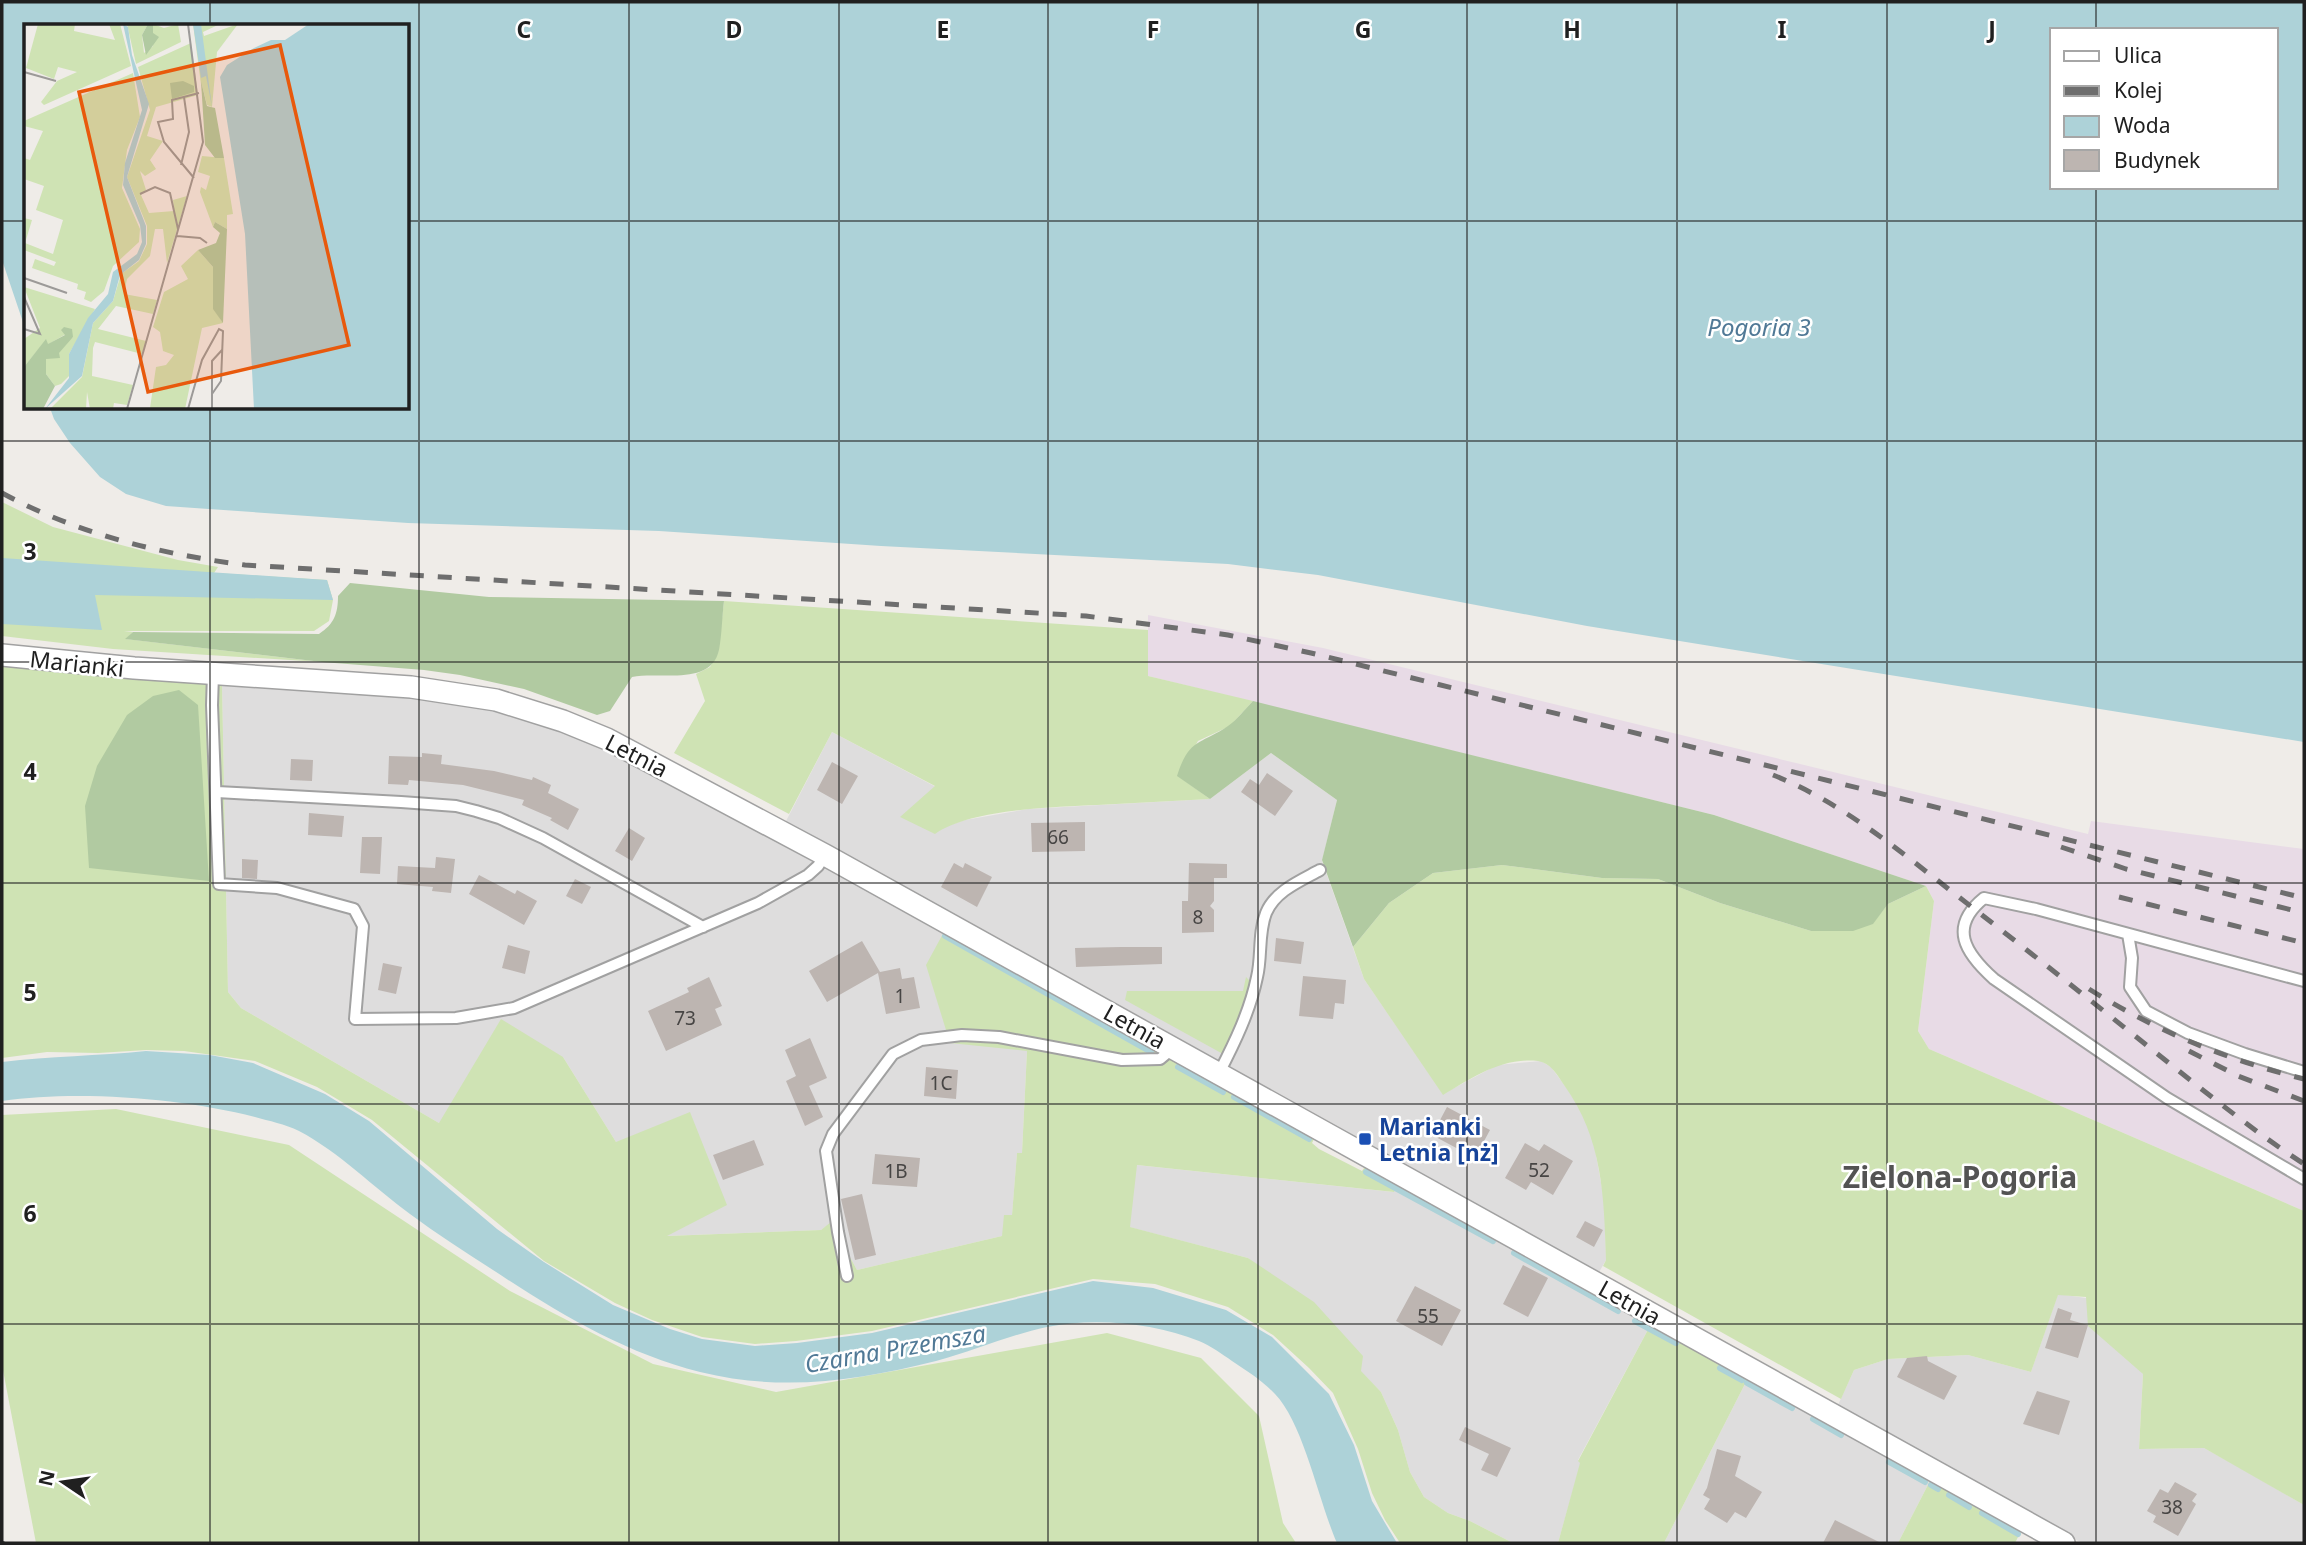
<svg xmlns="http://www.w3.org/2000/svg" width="2306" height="1545" font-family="'Noto Sans',sans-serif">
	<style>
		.residential { fill: #dedddd }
		.industrial { fill: #e8dbe6 }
		.grass { fill: #cfe3b4 }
		.forest { fill: #b1caa1 }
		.water { fill: #add2d8; fill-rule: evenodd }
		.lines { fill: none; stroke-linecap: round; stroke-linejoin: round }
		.stream { stroke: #add2d8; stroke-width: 6 }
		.building { fill: #bdb5b1 }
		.lane-casing { stroke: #a1a1a1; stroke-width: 14 }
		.street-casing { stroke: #a1a1a1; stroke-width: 24 }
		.lane { stroke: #fff; stroke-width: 10 }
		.street { stroke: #fff; stroke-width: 21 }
		.rail { stroke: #6e6e6e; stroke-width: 5; stroke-dasharray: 14 14; stroke-linecap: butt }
		.grid { fill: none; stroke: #202020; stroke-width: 2; stroke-opacity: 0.55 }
		.transit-dot { fill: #1a4fb4; stroke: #fff; stroke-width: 2.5 }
		.labels { text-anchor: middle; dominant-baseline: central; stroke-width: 5; stroke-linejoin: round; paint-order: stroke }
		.number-label { font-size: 19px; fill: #474544 }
		.street-label { font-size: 23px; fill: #202020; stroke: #fff }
		.transit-label { font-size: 23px; font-weight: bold; fill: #164399; stroke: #fff; text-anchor: start }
		.water-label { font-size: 24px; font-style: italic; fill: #507996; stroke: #fff }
		.district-label { font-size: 30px; font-weight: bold; fill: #535353; stroke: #fff }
		.inset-road { fill: none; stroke: #9c9a98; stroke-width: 2 }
		.view { fill: #e8590c; fill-opacity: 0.15; stroke: #e8590c; stroke-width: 3.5 }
		.inset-edge { fill: none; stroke: #202020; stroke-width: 3.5 }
		.grid-label { font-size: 23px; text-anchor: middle; font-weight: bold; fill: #202020; stroke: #fff; stroke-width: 5; stroke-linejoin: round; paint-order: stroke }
	</style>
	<rect width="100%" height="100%" fill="#efece8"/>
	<path class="residential" d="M222 684 415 696 495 709 589 741 945 930 1027 1051 1022 1153H1017L1012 1216 1002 1236 857 1270 831 1223 821 1230 665 1236 616 1142 563 1057 439 1123 241 1008 228 992Z
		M832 732 936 787 944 827 965 820 1028 809 1210 799 1271 753 1337 800 1322 861 1364 979 1443 1094 1497 1065 1541 1061 1551 1067 1579 1105 1593 1138 1605 1205 1606 1260 1598 1274 785 823Z
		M1136 1165 1393 1192 1399 1183 1651 1324 1578 1460 1581 1462 1558 1543H1513L1470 1521 1448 1513 1424 1497 1410 1472 1398 1430 1381 1392 1248 1258 1129 1227Z
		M2058 1294 2086 1298 2143 1374 2139 1449 2204 1448 2235 1465 2304 1505V1543H2082L1837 1407 1854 1370 1888 1359 1968 1355 2031 1372Z
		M1748 1378 1931 1479 1898 1543H1664Z"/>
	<path class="industrial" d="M1148 615 1323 648 2088 834 2091 821 2304 849V1211L1929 1049 1918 1031 1934 901 1926 886 1714 815 1148 676Z"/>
	<path class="grass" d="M2 502 53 527 178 560 218 567 214 573 327 580 333 600 329 621 314 631H124L133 632 126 639 322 662 113 649 2 636Z
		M724 601 1148 630V676L1253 701 1230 726 1198 741 1178 776 1210 799C1172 801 1135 803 1097 805 1054 807 970 809 935 834L900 817 935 786 832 732 789 814 674 753 705 701 696 674 710 667 718 653Z
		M2 664 222 684 228 992 241 1008 439 1123 501 1019 563 1057 616 1142 690 1112 727 1205 667 1236 821 1230 831 1222 857 1270 1002 1236 1004 1215H1012L1017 1153H1022L1027 1051 950 1043 926 965 945 930 1315 1137 1312 1143 1319 1149 1362 1171 1366 1165 1399 1183 1394 1192 1137 1165 1130 1227 1248 1258 1314 1302 1363 1356 1361 1371 1381 1392 1398 1430 1410 1472 1424 1497 1448 1513 1470 1521 1513 1543H1400L1385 1520 1372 1493 1358 1449 1333 1393 1309 1368 1273 1335 1228 1307 1155 1284 1093 1279 872 1331 796 1341 755 1344 702 1337 652 1320 615 1303 544 1261 372 1120 317 1087 255 1061 184 1051 146 1050 98 1053 47 1052 2 1058Z
		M1502 865 1602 878 1658 879 1720 903 1811 931 1872 924 1888 904 1926 886 1934 901 1918 1031 1929 1049 2304 1211V1505L2204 1448 2139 1449 2143 1374 2088 1326 2086 1297 2058 1295 2031 1372 1968 1355 1888 1359 1854 1370 1841 1399 1603 1266 1606 1260C1604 1197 1603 1139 1564 1085 1557 1075 1551 1063 1538 1061 1502 1057 1472 1078 1443 1095L1364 979 1353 947 1389 903 1433 873Z
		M1246 977 1251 982 1250 990 1223 1054 1125 1000 1127 991H1243Z
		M116 1109 289 1145 510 1291 653 1364 776 1392 1107 1333 1201 1358 1259 1416 1283 1523 1296 1543H36L2 1365V1115Z
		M1651 1324 1748 1378 1664 1543H1558L1580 1463 1578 1461Z
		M1931 1479 2021 1531 2015 1543H1898Z"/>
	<path class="forest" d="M350 583 489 597 724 601C722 617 722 634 719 650 711 687 659 671 632 677L610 711 597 715 524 689 460 675 424 670 322 662 125 639 133 632 319 634C334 624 338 614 338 596Z
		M179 690 198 705 209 881 89 868 85 806 97 766 127 715 153 696Z
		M1253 701 1714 815 1926 886 1888 904 1873 924 1853 931H1811L1720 903 1658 879 1602 878 1502 865 1433 873 1389 903 1353 947 1322 860 1337 800 1271 753 1210 799 1177 776C1189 738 1200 745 1228 726 1237 720 1245 709 1253 701Z"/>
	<path class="water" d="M2 2H2304V742L1587 626 1318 575 1228 564 881 546 659 531 408 523 166 506 126 494 100 477 70 443 54 419 50 408H408V26H26V331L2 260ZM2052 30H2276V187H2052Z
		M2 558 327 580 333 600 95 595 102 630 2 624Z
		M146 1051 210 1055 253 1063 325 1094 369 1121 497 1229 544 1262 613 1305 670 1329 702 1339 755 1346 797 1343 872 1333 1093 1281 1153 1288 1226 1310 1272 1337 1329 1394 1354 1445 1372 1501 1397 1543H1337C1319 1503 1304 1424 1275 1394 1263 1381 1247 1371 1232 1361 1222 1354 1211 1346 1199 1341 1154 1323 1095 1317 1047 1327 1009 1335 974 1351 936 1361 856 1381 782 1392 700 1372 624 1353 558 1313 493 1270 465 1252 437 1234 410 1214 373 1187 339 1152 299 1131 285 1124 269 1121 255 1117 181 1098 77 1090 2 1101V1062C50 1056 98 1056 146 1051Z"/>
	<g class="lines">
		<path class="stream" d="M945 936 1151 1052
			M1178 1067 1223 1092
			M1234 1097 1309 1139
			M1366 1172 1493 1241
			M1514 1253 1618 1311
			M1635 1321 1676 1343
			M1720 1368 1742 1380
			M1747 1383 1792 1408
			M1813 1419 1841 1435
			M1889 1462 1925 1482
			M1931 1485 1938 1489
			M1949 1495 1969 1507
			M1982 1513 2018 1534"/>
	</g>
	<path class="building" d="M422 753 442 755 441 764 494 771 532 780 533 777 551 785 548 793 579 809 568 830 550 820 552 818 522 805 524 800 463 785 409 780 408 785 388 784 389 756 422 757Z
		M291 759 313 760 312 781 290 780Z
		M832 762 858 776 842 804 817 790Z
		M1267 773 1293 791 1275 816 1241 792 1250 779 1259 785Z
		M309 813 344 816 342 837 308 835Z
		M1085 822V851L1032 852 1031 823Z
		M629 828 645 838 632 861 615 851Z
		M362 837H382L380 874 360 873Z
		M436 857 455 859 451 893 432 891 433 887 397 884 398 866 435 868Z
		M242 859 258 860 257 879 242 878Z
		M954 863 963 868 965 863 992 877 977 907 941 887Z
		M1189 863 1227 864V878H1214V901L1210 906 1214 910V932L1182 933V901H1188Z
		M479 875 515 894 517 890 537 901 524 925 469 894Z
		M575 879 591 887 582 904 566 896Z
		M1276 938 1304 942 1301 964 1274 961Z
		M862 941 880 972 900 968 902 979 914 977 920 1008 886 1014 878 973 827 1002 809 971Z
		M508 945 530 951 525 974 502 968Z
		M1121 947H1162V964L1076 967 1075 948Z
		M383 963 402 967 396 994 378 990Z
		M1303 976 1346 980 1344 1004 1335 1003 1333 1019 1299 1016Z
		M709 977 722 1006 715 1009 722 1025 666 1051 648 1011 689 992 687 988Z
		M810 1038 827 1078 809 1086 823 1117 805 1126 786 1081 796 1076 785 1050Z
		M926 1067 958 1070 956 1099 924 1096Z
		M1447 1107 1490 1130 1475 1158 1432 1135Z
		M754 1140 764 1165 723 1180 713 1155Z
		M1525 1143 1539 1151 1544 1144 1573 1161 1553 1195 1531 1182 1526 1190 1505 1178Z
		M875 1154 920 1158 917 1187 872 1184Z
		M862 1194 876 1255 855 1260 841 1199Z
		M1585 1221 1603 1230 1594 1247 1576 1237Z
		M1523 1265 1548 1278 1528 1317 1503 1304Z
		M1415 1286 1461 1310 1442 1346 1396 1321Z
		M2058 1308 2072 1313 2070 1320 2088 1325 2078 1358 2045 1348Z
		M1927 1356 1928 1361 1957 1376 1944 1400 1897 1377 1907 1358Z
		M2037 1391 2070 1401 2059 1435 2023 1424Z
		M1465 1427 1511 1448 1497 1477 1481 1470 1489 1454 1459 1440Z
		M1717 1449 1741 1456 1735 1476 1762 1492 1746 1518 1735 1512 1727 1523 1704 1509 1710 1499 1703 1495 1707 1488Z
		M2175 1482 2197 1494 2192 1501 2196 1504 2178 1536 2153 1522 2156 1516 2147 1511 2160 1489 2168 1493Z
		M1835 1520 1881 1543H1823Z"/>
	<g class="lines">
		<g class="lane-casing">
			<path id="lane" d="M213 674 212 705 219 884 277 888 354 909 363 926 355 1019 456 1018 514 1008 758 903 808 875 818 866 825 855
				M217 792 401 802 456 806 476 811 499 818 543 838 703 927
				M2128 934 2132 958 2130 987 2146 1011 2188 1033 2245 1054 2304 1072
				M2304 981 2036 909 1984 898C1948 927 1965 953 1994 979L2167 1098 2304 1179
				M1219 1073C1235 1042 1250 1011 1257 977 1262 957 1258 933 1266 913 1275 891 1300 881 1320 870
				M847 1276 838 1232 826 1151 833 1134 893 1054 921 1040 962 1035 999 1037 1122 1060 1160 1059 1166 1054 1172 1046"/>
		</g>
		<g class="street-casing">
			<path id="street" d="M2 655 134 668 411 687 496 700 563 721 607 739 825 855 2064 1543"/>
		</g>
		<use href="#lane" class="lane"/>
		<use href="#street" class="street"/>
		<path class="rail" d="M2 493C78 534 160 554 245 565L1086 616 1228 635 1311 653 2304 898
			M1773 775C1841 802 1897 849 1955 894 2022 946 2089 999 2155 1052 2204 1091 2252 1130 2304 1164
			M2061 847 2126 869 2304 913
			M2119 897 2304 943
			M2089 989C2156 1031 2227 1060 2304 1079
			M2189 1051 2238 1076 2304 1101
			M2 1541V1543"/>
	</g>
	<path class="grid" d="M210 2V26M419 2V1543M629 2V1543M839 2V1543M1048 2V1543M1258 2V1543M1467 2V1543M1677 2V1543M1887 2V1543M2096 2V30M2096 187V1543M2 221H26M408 221H2304M210 408V1543M2 441H2304M2 662H2304M2 883H2304M2 1104H2304M2 1324H2304"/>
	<rect class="transit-dot" x="1358" y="1132" width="14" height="14" rx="3.5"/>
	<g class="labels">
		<g class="number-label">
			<text x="1058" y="837">66</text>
			<text x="1198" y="917">8</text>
			<text x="900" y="996">1</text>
			<text x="685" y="1018">73</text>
			<text x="941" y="1083">1C</text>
			<text x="1539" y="1170">52</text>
			<text x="896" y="1171">1B</text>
			<text x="1428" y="1316">55</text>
			<text x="2172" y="1507">38</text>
		</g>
		<g class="street-label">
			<text transform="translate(77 663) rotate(6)">Marianki</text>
			<text transform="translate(637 755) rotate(27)">Letnia</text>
			<text transform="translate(1135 1026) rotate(29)">Letnia</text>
			<text transform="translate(1630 1302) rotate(29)">Letnia</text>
		</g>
		<g class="transit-label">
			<text x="1379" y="1126">Marianki<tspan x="1379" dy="26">Letnia [nż]</tspan></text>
		</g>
		<g class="water-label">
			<text x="1759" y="326">Pogoria 3</text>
			<text transform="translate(895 1348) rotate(-10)">Czarna Przemsza</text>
		</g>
		<g class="district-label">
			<text x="1960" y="1176">Zielona-Pogoria</text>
		</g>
	</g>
	<g transform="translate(24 24)">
		<rect width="385" height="385" fill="#efece8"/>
		<path d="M14 0H51L50 7 91 16 85 0H96L107 42 20 81 17 78 33 57 53 48 34 43 30 55 2 44ZM103 0H124L118 11 120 29 129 22V0L140 4 154 0 157 18 112 40ZM169 0H196L179 8 180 12 214 0 193 28 188 83 183 81 177 57 180 83ZM167 19 174 71 132 83 123 112 139 117 126 136 132 145 121 152 116 147 122 166 117 171 125 189 150 187 149 176 163 172 143 239 139 205H131L126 232 103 255 100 270 133 276 129 290 92 282 74 305 122 317 118 330 71 318 69 324 68 352 109 361 103 381 90 379 89 385H66L63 368 62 385H26L58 353 69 299 89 277 97 250 115 237 123 220V202L103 153 126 86 114 43ZM109 49 116 93 103 126 98 164 116 205 115 218 89 242 80 267 67 278 60 275 62 268 53 265 54 260 8 244 11 235 30 242 32 238 0 226V194L8 196 1 219 29 230 39 196 12 186 20 162 0 155V134L6 136 19 107 0 102V97ZM178 132 200 134 209 190 203 191V205L191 198 189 203 176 168 177 163 182 166 186 152 174 148ZM174 226 189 243 190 285 199 299 178 304 161 385 126 384 132 343 142 341 150 331 139 327 136 308 129 303 140 268 164 255 157 242ZM0 263 71 285 45 330 46 351 37 360 31 362 22 350V335L49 313 42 310 23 321 22 316 0 343V315L16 304Z" fill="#cfe3b4"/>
		<path d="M124 0H129V9L135 13 122 31 118 11ZM159 57 170 62V68L148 75 146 59ZM177 57 183 82 191 84 200 134H191L181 121ZM191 198 203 205 199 299 189 285V243L174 226 192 219 196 209 189 203ZM40 303 48 305 49 313 35 329 36 334 22 335V350L31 362 19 385H0V343L22 315 24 320 41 311 37 306Z" fill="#b1caa1"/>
		<path d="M99 0 104 3 108 31 125 80 103 153 122 202V220L115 236 96 251 89 277 69 299 58 352 21 385 45 354V330L64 294 84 270 89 248 113 230 118 218 116 201 99 161 101 139 118 86ZM169 0H177L188 83 182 52 177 54ZM285 0H385V385H230L221 210 196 53 203 41 230 24 247 16H261Z" fill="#add2d8"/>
		<path class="inset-road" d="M0 48 32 57M157 141 165 108 160 73M170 154 140 118 134 98 149 95 148 76 175 69M116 170 131 163 146 169 154 205M153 212 176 214 183 219M0 254 43 269M0 273 16 310 0 305M103 385 179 118 164 0M164 385 178 336 195 305 199 307 197 357 188 370M188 385V337L198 326"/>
		<path class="view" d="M256 21 325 321 124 368 55 68Z"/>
		<rect width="385" height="385" class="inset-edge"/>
	</g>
	<g class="grid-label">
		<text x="524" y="38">C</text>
		<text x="734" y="38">D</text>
		<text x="943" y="38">E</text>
		<text x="1153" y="38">F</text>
		<text x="1363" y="38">G</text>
		<text x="1572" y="38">H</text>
		<text x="1782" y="38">I</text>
		<text x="1992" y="38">J</text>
		<text x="30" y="560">3</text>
		<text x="30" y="780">4</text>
		<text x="30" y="1001">5</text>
		<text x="30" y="1222">6</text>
	</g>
	<rect width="2306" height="1545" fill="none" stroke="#202020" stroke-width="7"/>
	<rect x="2050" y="28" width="228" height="161" fill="#ffffff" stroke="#a6a6a6" stroke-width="2"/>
	<rect x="2064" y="51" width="35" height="10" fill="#ffffff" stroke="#a6a6a6" stroke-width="2"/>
	<text x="2114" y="63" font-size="21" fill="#202020">Ulica</text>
	<rect x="2064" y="86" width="35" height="10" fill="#6e6e6e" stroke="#a6a6a6" stroke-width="2"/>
	<text x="2114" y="98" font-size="21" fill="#202020">Kolej</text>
	<rect x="2064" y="116" width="35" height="21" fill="#add2d8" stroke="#a6a6a6" stroke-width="2"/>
	<text x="2114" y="133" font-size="21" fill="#202020">Woda</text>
	<rect x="2064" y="150" width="35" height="21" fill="#bdb5b1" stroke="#a6a6a6" stroke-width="2"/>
	<text x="2114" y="168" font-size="21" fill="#202020">Budynek</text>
	<g transform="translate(63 1482) rotate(283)" stroke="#ffffff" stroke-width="5" paint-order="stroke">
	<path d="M0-5L12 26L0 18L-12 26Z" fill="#202020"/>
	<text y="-10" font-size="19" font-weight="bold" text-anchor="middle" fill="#202020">N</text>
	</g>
</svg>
